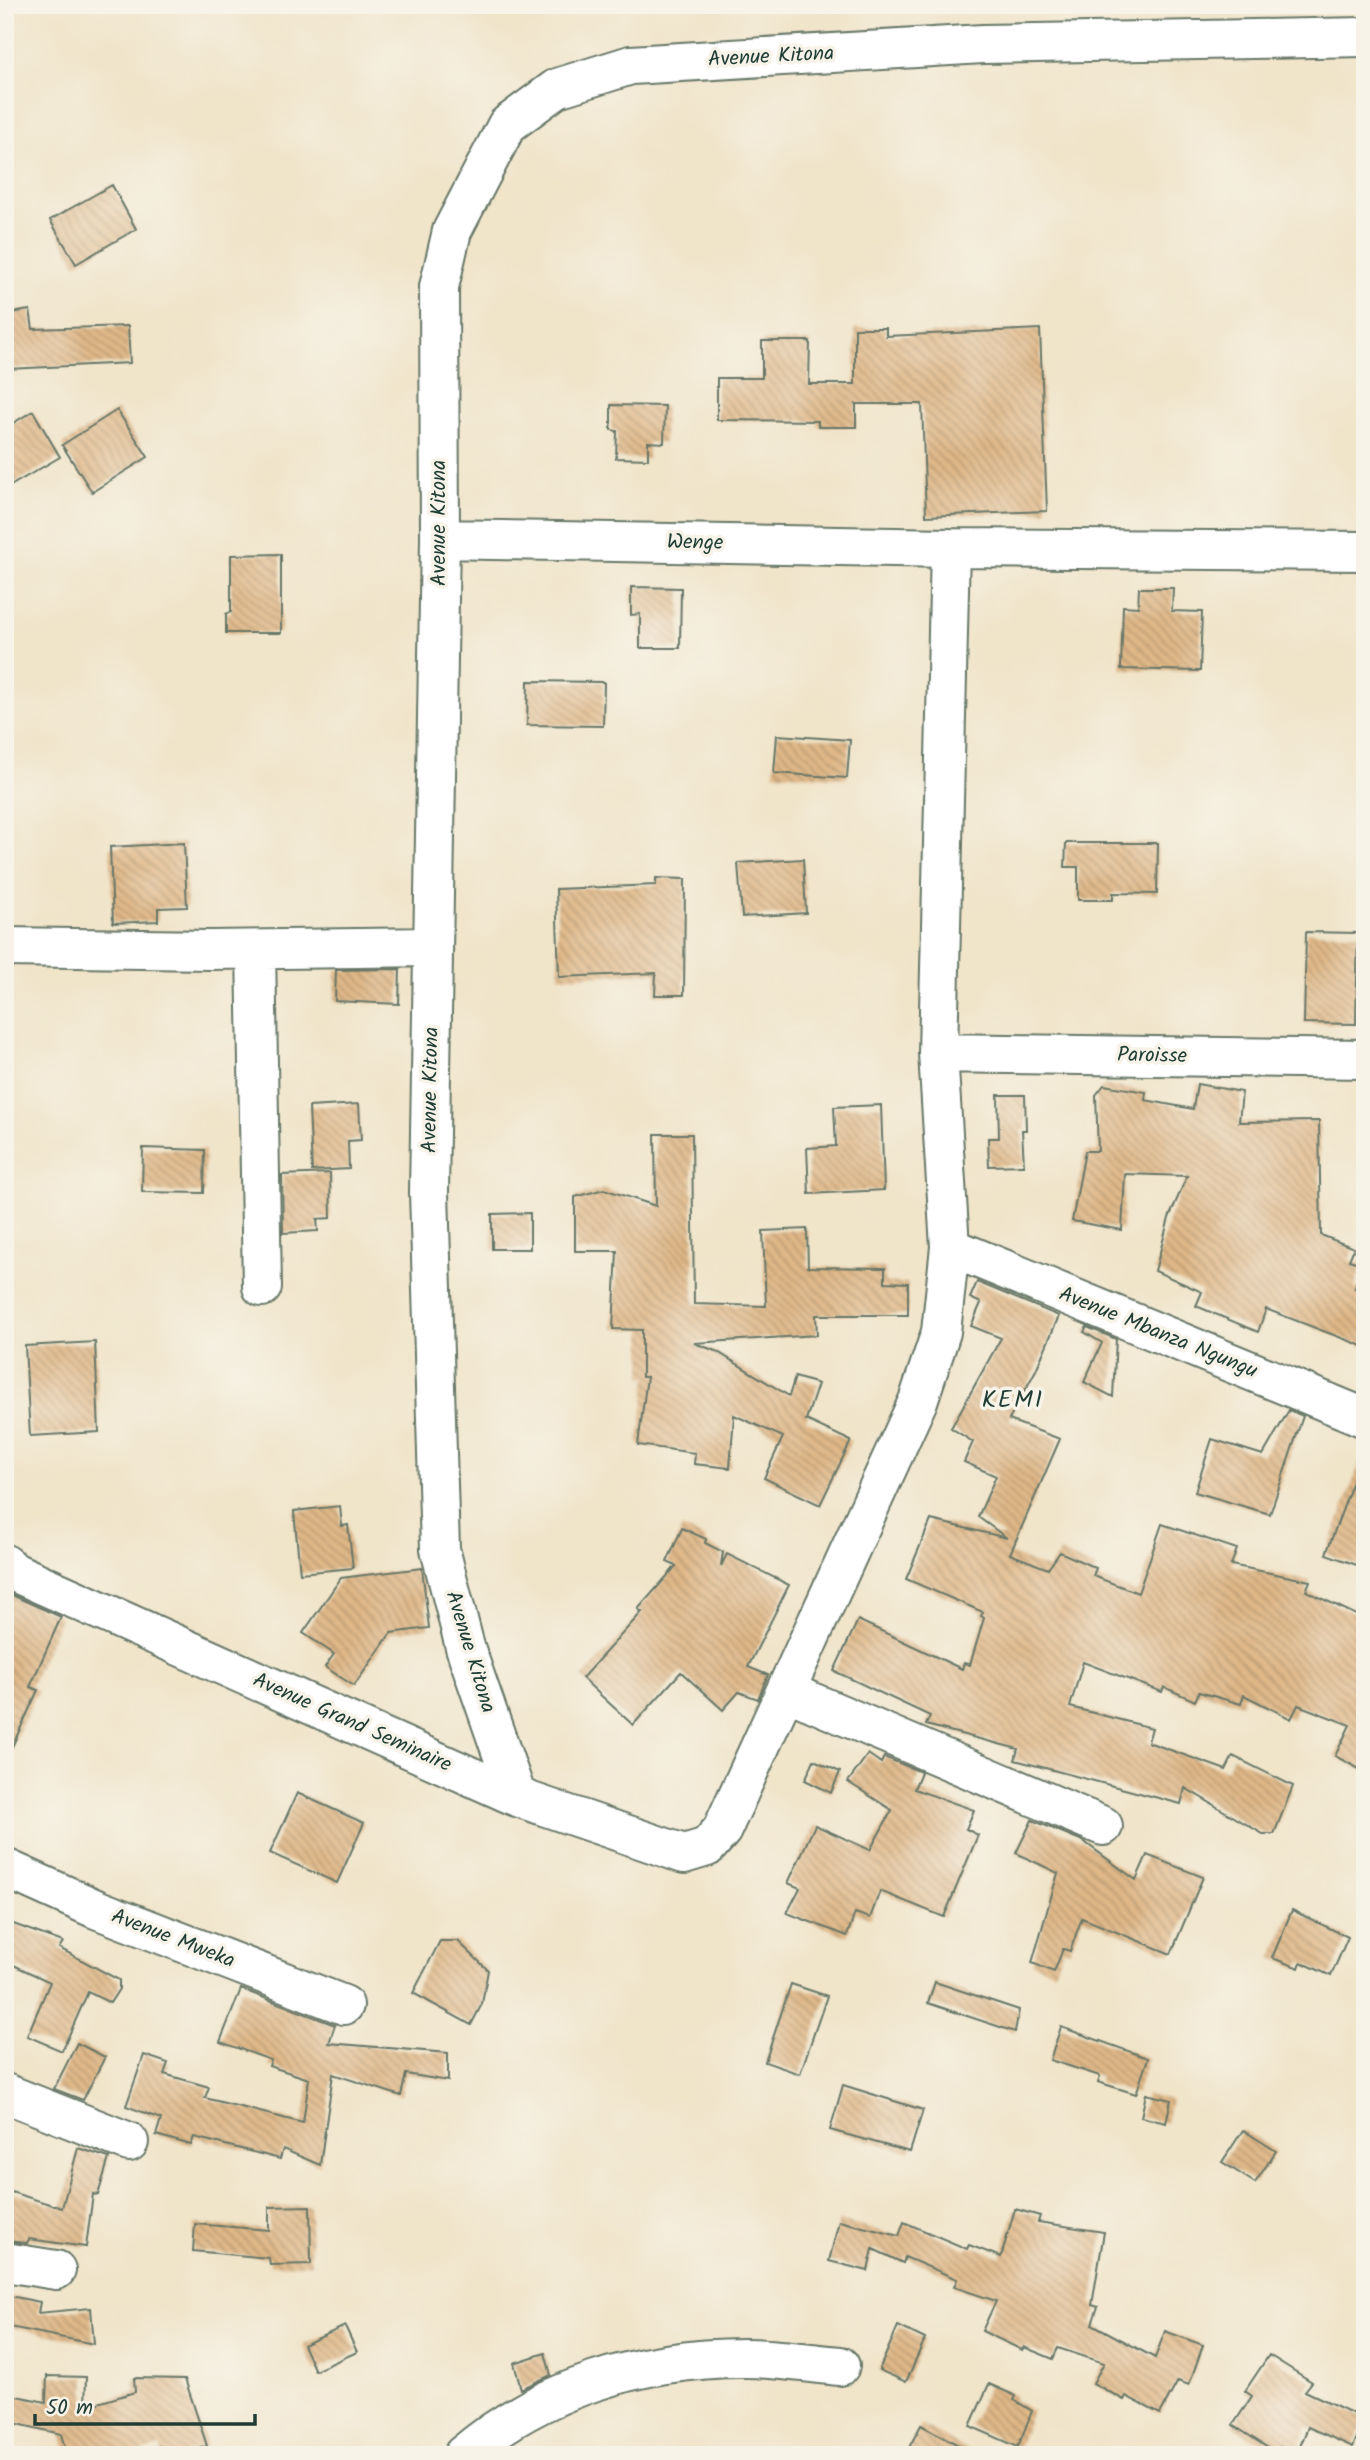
<svg xmlns="http://www.w3.org/2000/svg" width="1370" height="2460" font-family="Kalam,sans-serif">
	<style>
		.building { fill: url(#building-back-hatch) }
		.lines { fill: none; stroke-linecap: round; stroke-linejoin: round }
		.minor-casing { stroke: #687768; stroke-width: 42 }
		.minor { stroke: #fff; stroke-width: 38 }
		.labels { text-anchor: middle; dominant-baseline: central; stroke-width: 7; stroke-linejoin: round; paint-order: stroke }
		.street-label { font-size: 21px; fill: #1f3d34; stroke: #f7f3e8 }
		.quarter-label { font-size: 24px; letter-spacing: 2px; fill: #1f3d34; stroke: #f7f3e8 }
	</style>
	<defs>
		<pattern id="building-back-hatch" width="6" height="6" patternUnits="userSpaceOnUse" patternTransform="scale(1.75)"><rect width="6" height="6" fill="#e0b888"/><path d="M-1 5l2 2M0 0l6 6M5-1l2 2" fill="none" stroke="#b59770"/></pattern>
	</defs>
	<rect width="100%" height="100%" fill="#f7f3e8"/>
	<filter id="ink" filterUnits="userSpaceOnUse"><feTurbulence type="fractalNoise" baseFrequency=".0143" numOctaves="2"/><feDisplacementMap in="SourceGraphic" scale="14" xChannelSelector="R" yChannelSelector="G"/><feConvolveMatrix kernelMatrix="1 2 1 2 8 2 1 2 1" color-interpolation-filters="sRGB"/></filter>
	<filter id="wash" filterUnits="userSpaceOnUse"><feTurbulence type="fractalNoise" baseFrequency=".00686" numOctaves="4" result="noise"/><feDisplacementMap in="SourceGraphic" scale="28" xChannelSelector="R" yChannelSelector="G"/><feGaussianBlur stdDeviation="1.57" result="paint"/><feColorMatrix in="noise" values="0 0 0 0 0 0 0 0 0 0 0 0 0 0 0 0 0 1.4 0 .05"/><feComposite in="paint" operator="in"/></filter>
	<g filter="url(#wash)">
		<rect width="100%" height="100%" fill="#f0e4c9"/>
		<g id="blocks">
			<path class="building" d="M112 185 136 229 76 264 50 220Z
				M30 310 33 329 128 326 130 363 8 369 5 314Z
				M855 328H886V336L1040 329 1047 511 926 516 922 404H856V427H818V421L717 420V378H762V341H810L809 384H855Z
				M611 405 665 406 664 443 648 442V459L616 458 617 431 611 430Z
				M117 410 148 457 92 492 62 445Z
				M33 411 60 457 5 489V428Z
				M281 554V633H226V614L231 612V555Z
				M631 587 681 588 680 648H640V614L631 615Z
				M1139 588H1173L1172 611 1202 612 1200 671 1121 669 1123 606 1138 607Z
				M528 681 604 682 603 726 527 725Z
				M777 735 850 740 847 778 774 773Z
				M184 843 187 907 158 908V921L113 923 110 847Z
				M1066 843H1158L1157 894 1113 893V900H1078V867H1065Z
				M803 859 806 913 742 917 738 863Z
				M656 878 685 879 684 995H655L656 973 559 977 556 889 656 885Z
				M1306 932 1358 933 1356 1024 1304 1023Z
				M400 969 399 1004 335 1001 336 970Z
				M1197 1084 1242 1092 1239 1122 1319 1121 1321 1235 1354 1248 1349 1260 1362 1264 1355 1288 1365 1287V1347L1266 1309 1258 1332 1196 1306 1202 1292 1155 1271 1169 1218 1187 1176 1125 1174 1122 1230 1072 1221 1085 1151H1098L1096 1095 1104 1085 1146 1092 1145 1100 1193 1109Z
				M998 1095H1025L1026 1130H1022L1024 1165 989 1166 988 1138H999Z
				M359 1104 361 1140 348 1141 349 1169 312 1171 309 1107Z
				M881 1105 884 1190 809 1194 807 1148 836 1146 834 1107Z
				M655 1134H692L694 1304 766 1306 763 1231 807 1229 808 1267 885 1268V1282L908 1283V1315H816L817 1335 694 1343 716 1351 789 1396 795 1377 818 1384 806 1420 851 1441 820 1505 764 1478 783 1437 734 1415 730 1468 694 1464 695 1453 638 1445 647 1377H642V1330L613 1329 617 1251H575V1197L604 1189 656 1206Z
				M143 1148 205 1150 204 1193 142 1192Z
				M330 1173 331 1218 317 1219 318 1231 283 1233 282 1175Z
				M530 1213V1249H492V1214Z
				M977 1282 1059 1316 1036 1370 1009 1420 1060 1439 1010 1554 1048 1569 1060 1552 1096 1568 1093 1576 1138 1593 1162 1524 1237 1549 1231 1565 1310 1581 1306 1591 1365 1619V1772L1335 1756 1350 1725 1298 1705 1291 1719 1244 1695 1241 1704 1199 1692 1195 1701 1164 1687 1162 1692 1083 1662 1070 1707 1152 1728 1148 1742 1226 1770 1233 1756 1293 1786 1274 1834H1263L1185 1788 1181 1804 1015 1760 1018 1749 926 1725 930 1716 834 1671 858 1620 962 1669 964 1663 970 1665 984 1618 981 1616 983 1612 906 1579 931 1520 1007 1538 978 1517 996 1476 964 1462 973 1442 951 1428 1001 1338 971 1326 981 1303 970 1298Z
				M1087 1327 1116 1339 1113 1397 1084 1382 1102 1343 1084 1332Z
				M95 1342 99 1432 30 1436 25 1346Z
				M1289 1410 1303 1416 1270 1514 1195 1492 1212 1439 1263 1455Z
				M1362 1457H1365V1568L1326 1554Z
				M340 1506 342 1526 348 1525 353 1568 300 1573 294 1511Z
				M682 1528 706 1539 705 1543 723 1552 721 1566 727 1554 789 1585 748 1667 768 1675 758 1699 739 1692 723 1710 681 1672 633 1725 582 1678 642 1612 638 1609 676 1566 667 1562Z
				M422 1568 429 1628 391 1633 354 1686 325 1667 334 1654 303 1633 341 1578Z
				M5 1592 61 1617 30 1687 38 1690 5 1762Z
				M868 1754 881 1763 884 1757 921 1772 914 1789 974 1810 966 1829 978 1835 944 1917 880 1891 870 1918 855 1913 847 1936 787 1913 800 1888 788 1883 815 1825 870 1850 892 1810 848 1782Z
				M814 1760 840 1772 831 1793 805 1780Z
				M297 1793 364 1823 337 1883 270 1853Z
				M1032 1820 1083 1841 1136 1880 1147 1855 1203 1877 1171 1954 1082 1918 1070 1951 1063 1949 1054 1972 1032 1963 1058 1873 1016 1853Z
				M1292 1910 1348 1937 1331 1976 1301 1962 1299 1968 1272 1958Z
				M5 1921 63 1942 59 1948 119 1980V1989L110 2003 88 1992 62 2051 27 2036 50 1982 5 1961Z
				M440 1941H458L488 1970 482 2004 471 2025 413 1993Z
				M935 1982 1019 2010 1015 2032 928 2003Z
				M791 1984 827 1996 800 2074 765 2062Z
				M241 1989 335 2025 329 2043 448 2053V2081L406 2074 401 2096 333 2074 320 2165 283 2149 280 2159 194 2137 191 2145 156 2135 161 2119 126 2106 144 2055 168 2063 164 2074 209 2087 205 2098 303 2123 309 2079 269 2066 271 2060 220 2042Z
				M1061 2027 1148 2058 1136 2094 1098 2082 1100 2076 1050 2060Z
				M77 2043 105 2057 83 2100 54 2089Z
				M843 2085 923 2110 910 2152 830 2130Z
				M1146 2094 1171 2100 1166 2123 1141 2117Z
				M1243 2130 1276 2151 1255 2183 1222 2162Z
				M78 2148 109 2158 98 2195 93 2194 86 2247 29 2239 27 2243 5 2241V2190L62 2208Z
				M310 2206 311 2264 270 2265 269 2258 193 2251 195 2224 269 2230V2207Z
				M1015 2209 1040 2216 1038 2222 1104 2232 1092 2305 1098 2307 1092 2324 1155 2358 1165 2331 1203 2345 1189 2385 1178 2381 1160 2414 1126 2396 1124 2400 1093 2383 1104 2363 1058 2348 1053 2359 1024 2347 1022 2350 982 2331 996 2301 954 2287 957 2279 905 2257 903 2263 873 2249 868 2271 829 2261 839 2221 899 2236 904 2222 967 2249 969 2245 1001 2257Z
				M5 2295 40 2302 38 2313 91 2308 94 2344 5 2326Z
				M345 2326 357 2352 315 2371 303 2345Z
				M898 2326 925 2339 906 2382 879 2370Z
				M545 2353 551 2375 521 2389 514 2363Z
				M1269 2355 1312 2382 1305 2391 1365 2419 1353 2447 1308 2427 1297 2454 1280 2447 1276 2453 1233 2425 1252 2396 1245 2391Z
				M47 2376 86 2377 85 2407 135 2392 134 2378 185 2379 207 2446 181 2455H163L160 2446 135 2455H67L61 2434 5 2421 11 2395 46 2402Z
				M989 2384 1016 2396 1014 2400 1032 2411 1018 2447 970 2426Z
				M921 2425 977 2455H905Z"/>
		</g>
	</g>
	<g filter="url(#ink)">
		<use href="#blocks" fill-opacity="0" stroke="#687768" stroke-width="2"/>
		<g class="lines">
			<g class="minor-casing">
				<path id="minor" d="M440 539 950 548 1365 551
					M5 947 210 950 432 947
					M256 950 262 1287
					M938 1053 1365 1059
					M950 1247 1365 1418
					M5 1564 14 1572 517 1797 684 1854 707 1847 722 1830 918 1401 941 1332 950 1247 938 1053 950 548
					M786 1691 1103 1826
					M517 1797 465 1647 440 1549 429 1192 440 539 439 287 452 231 507 125 557 88 631 65 983 44 1365 37
					M5 1868 96 1909 344 2005
					M5 2093 129 2142
					M5 2262 56 2270
					M463 2455C541 2388 642 2358 744 2358 775 2358 808 2363 840 2366"/>
			</g>
			<use href="#minor" class="minor"/>
		</g>
	</g>
	<g class="labels">
		<g class="street-label">
			<text transform="translate(771 57) rotate(-3)">Avenue Kitona</text>
			<text transform="translate(439 523) rotate(-90)">Avenue Kitona</text>
			<text transform="translate(695 543) rotate(1)">Wenge</text>
			<text transform="translate(1152 1056) rotate(1)">Paroisse</text>
			<text transform="translate(431 1090) rotate(-89)">Avenue Kitona</text>
			<text transform="translate(1158 1333) rotate(22)">Avenue Mbanza Ngungu</text>
			<text transform="translate(470 1652) rotate(73)">Avenue Kitona</text>
			<text transform="translate(352 1723) rotate(24)">Avenue Grand Seminaire</text>
			<text transform="translate(173 1939) rotate(21)">Avenue Mweka</text>
		</g>
		<g class="quarter-label">
			<text x="1013" y="1400">KEMI</text>
		</g>
	</g>
	<rect width="1370" height="2460" fill="none" stroke="#f7f3e8" stroke-width="28"/>
	<path d="M35 2414v10h220v-10" fill="none" stroke="#1f3d34" stroke-width="3.5"/>
	<text x="46" y="2414" font-size="21" fill="#1f3d34" stroke="#f7f3e8" stroke-width="5" paint-order="stroke">50 m</text>
</svg>
